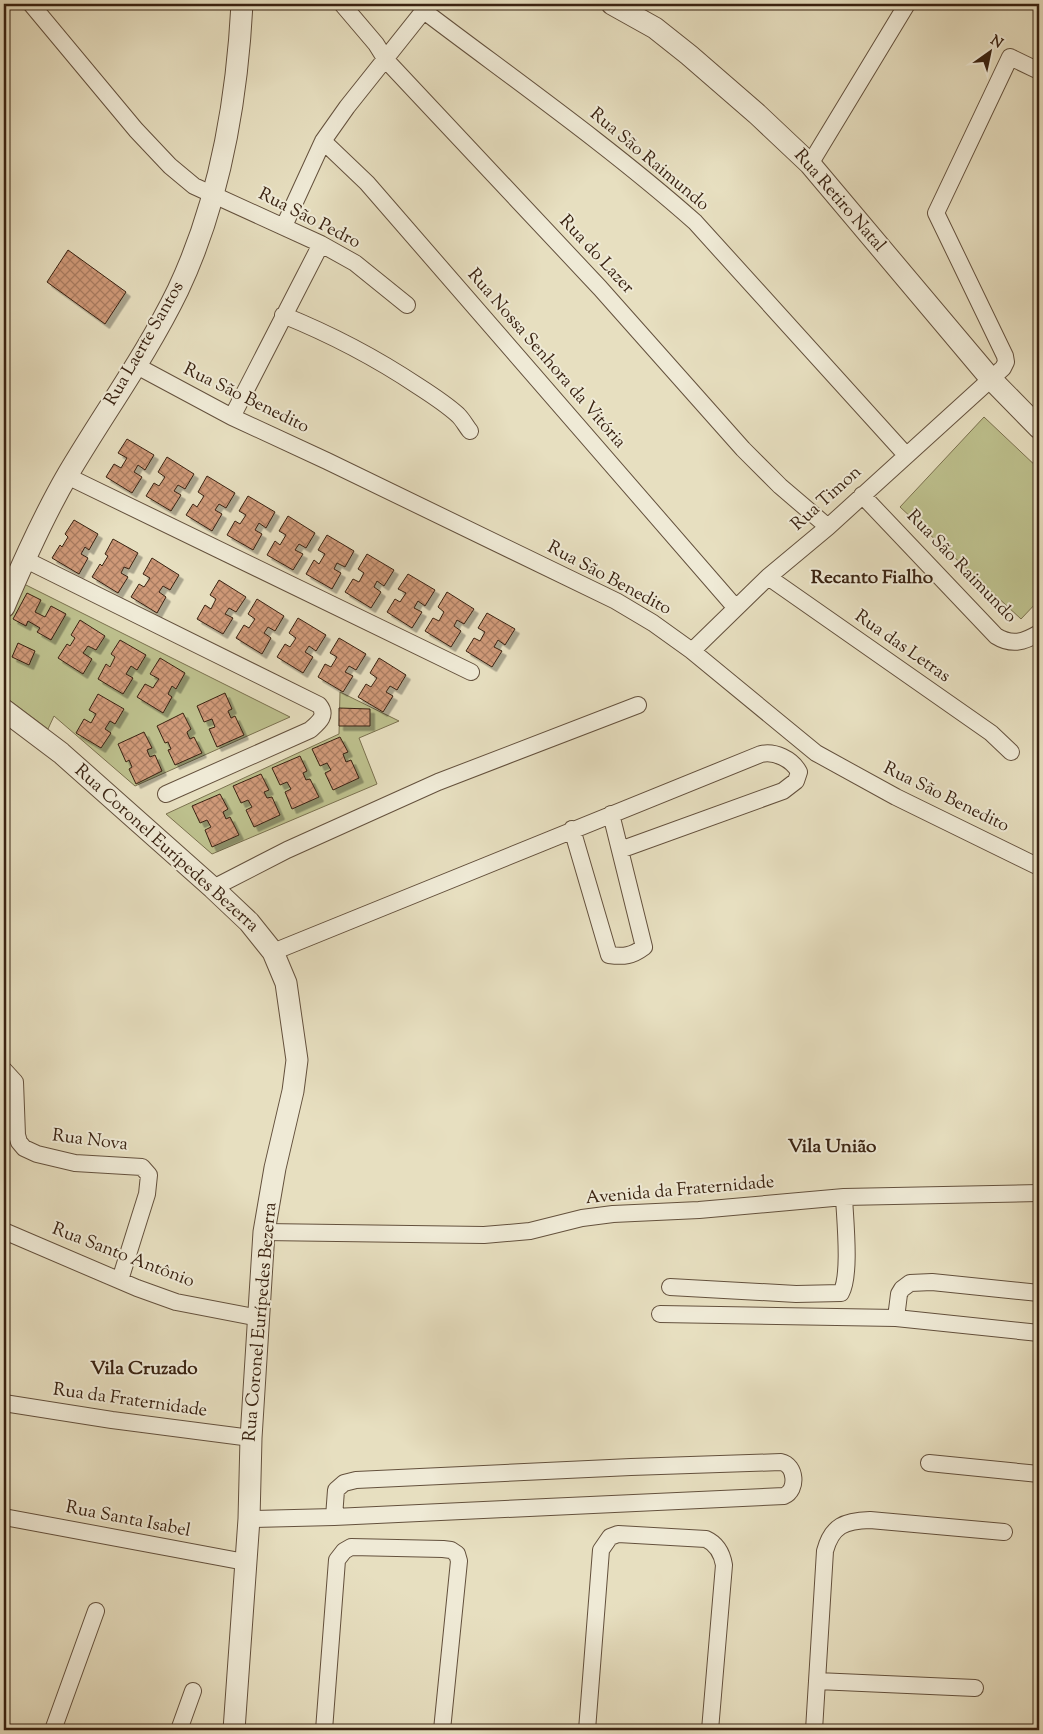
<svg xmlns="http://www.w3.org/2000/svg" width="1043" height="1734" font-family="'Sorts Mill Goudy',serif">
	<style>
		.grass { fill: #bdc08d; stroke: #7b714f }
		.building { fill: url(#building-cross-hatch); stroke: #392211; filter: url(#shadow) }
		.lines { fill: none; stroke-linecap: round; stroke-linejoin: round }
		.minor-casing { stroke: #64513d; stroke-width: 18 }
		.tertiary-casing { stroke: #64513d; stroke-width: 23 }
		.minor { stroke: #efead6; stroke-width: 16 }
		.tertiary { stroke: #efead6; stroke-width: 21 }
		.labels { text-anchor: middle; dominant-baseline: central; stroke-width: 4; stroke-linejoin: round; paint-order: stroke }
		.street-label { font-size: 18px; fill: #392211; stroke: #efead6 }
		.neighbourhood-label { font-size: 19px; font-weight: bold; fill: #392211; stroke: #efead6 }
	</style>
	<defs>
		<pattern id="building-cross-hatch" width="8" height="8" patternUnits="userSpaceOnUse" patternTransform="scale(1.25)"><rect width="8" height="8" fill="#cf9978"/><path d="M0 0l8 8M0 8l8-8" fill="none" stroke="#a97c61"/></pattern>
		<filter id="shadow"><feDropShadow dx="4.5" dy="4.5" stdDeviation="0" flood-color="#0004"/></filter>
	</defs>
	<rect width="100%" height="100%" fill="#e7dfc0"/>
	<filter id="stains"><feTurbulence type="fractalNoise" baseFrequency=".004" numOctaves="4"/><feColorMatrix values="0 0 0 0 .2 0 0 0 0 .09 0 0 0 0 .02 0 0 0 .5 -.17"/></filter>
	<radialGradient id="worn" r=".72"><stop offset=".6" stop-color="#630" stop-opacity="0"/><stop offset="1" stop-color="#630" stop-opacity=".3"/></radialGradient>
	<path class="grass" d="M984 417 1039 469V600L1021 619 900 507Z
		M24 584 290 717 135 786 54 716 48 729 4 696V641L10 624 5 620Z
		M340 692 399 721 359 738 377 784 212 854 166 814 339 734Z"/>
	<path class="building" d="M68 250 126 292 105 324 47 282Z
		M127 439 154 455 145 470 138 465 134 472 142 477 132 493 106 477 114 464 121 468 127 458 118 453Z
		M167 457 194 474 185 489 178 485 174 491 181 495 171 511 146 496 154 483 159 486 165 477 158 472Z
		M207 476 235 493 226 508 219 504 215 510 222 514 212 531 186 515 193 504 197 507 204 496 198 492Z
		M248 496 275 512 266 528 259 523 255 530 262 534 253 550 227 535 235 521 240 524 246 515 239 511Z
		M288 516 315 533 306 548 299 544 295 550 303 554 293 570 267 555 275 541 280 545 286 535 279 531Z
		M74 520 98 534 89 550 85 547 81 554 88 558 79 574 52 558 60 545 62 547 68 537 65 534Z
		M327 535 354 551 345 567 337 563 334 569 341 573 332 589 306 574 314 560 319 564 325 554 318 550Z
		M113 539 138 553 129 569 124 567 121 573 128 577 118 593 92 577 100 564 102 566 108 556 105 554Z
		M367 554 394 570 384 586 377 581 374 587 381 592 371 608 345 592 353 579 359 582 364 573 358 569Z
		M152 558 179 575 170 590 163 586 159 592 166 597 157 613 131 597 139 584 144 587 150 578 143 574Z
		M408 574 435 590 425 606 418 601 414 608 422 612 412 628 387 612 395 599 400 602 406 593 398 589Z
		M219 580 246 597 236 612 229 608 225 614 233 618 223 634 197 619 205 605 211 609 216 599 210 595Z
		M447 592 474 609 464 624 457 620 454 626 461 631 451 647 425 631 433 618 439 621 444 612 438 607Z
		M27 593 41 600 35 612 45 617 51 606 66 614 51 640 37 632 40 628 28 621 26 626 13 619Z
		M257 599 284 616 275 631 268 627 264 633 271 638 262 654 236 638 244 625 249 628 255 619 248 614Z
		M487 613 515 629 505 645 498 640 494 647 502 651 492 667 466 651 474 638 480 641 485 632 478 628Z
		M298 618 326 635 316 651 309 646 305 652 313 657 303 673 277 657 285 644 290 647 296 638 289 633Z
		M80 620 105 636 96 650 88 646 83 653 92 659 83 674 58 658 67 644 70 646 75 638 71 635Z
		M339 638 366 654 356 670 349 666 345 672 353 676 343 692 318 677 325 664 331 667 337 657 330 653Z
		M120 640 146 655 137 670 131 666 126 674 133 678 123 694 98 679 106 664 110 667 115 657 111 654Z
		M18 643 35 651 29 665 12 657Z
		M160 658 185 673 176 689 172 686 168 694 172 697 163 713 137 697 145 684 153 688 156 683 159 679 150 674Z
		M379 658 406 675 397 690 390 686 386 692 393 696 383 712 358 697 366 684 371 687 377 678 370 673Z
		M225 693 232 709 228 711 231 718 235 716 244 735 217 747 209 729 215 727 212 719 204 722 197 706Z
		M98 694 124 709 115 724 110 721 105 729 111 733 101 748 76 733 84 719 91 723 96 714 89 710Z
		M339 708 370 709V726H339Z
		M183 713 191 729 187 732 188 735 190 739 194 737 202 753 175 765 168 750 171 749 168 742 165 743 157 726Z
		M144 732 152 748 147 750 149 755 150 757 155 755 162 771 136 784 129 769 132 767 129 760 126 762 118 744Z
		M340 737 348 752 343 754 346 762 351 760 359 778 333 790 325 773 331 770 327 763 320 766 312 749Z
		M300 756 307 771 303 773 306 780 310 779 319 797 292 809 285 792 291 789 287 782 280 785 272 768Z
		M261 774 269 790 264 792 267 798 272 797 280 815 254 827 246 810 252 807 248 800 241 803 233 786Z
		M220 794 228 809 223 812 226 819 230 817 239 835 212 847 205 830 211 827 207 820 200 823 192 806Z"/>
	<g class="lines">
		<g class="minor-casing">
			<path id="minor" d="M31 4 136 130 170 166 194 186 321 244 355 263 407 305
				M342 4 376 44 386 60 600 288 743 449 780 486 828 527
				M424 11C515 80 609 146 695 222L906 455
				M323 141 367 183 735 607
				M810 164 907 4
				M284 226 323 141 347 107 429 4
				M283 315C330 334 376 358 418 386 432 395 446 404 458 415 463 420 466 426 470 431
				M135 365 232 417 327 461 616 601 653 623 692 651 816 753 896 797 1039 867
				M232 417 321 244
				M67 476 471 672
				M862 495 996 636C1012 646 1024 642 1039 633
				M24 559 319 705C328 716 318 723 310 730L166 794
				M768 577 991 733 1011 752
				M692 651 768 577 828 527 1003 368 1006 362 1005 356 936 213 1010 57 1039 71
				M572 829 609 955C624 957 632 956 644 947L611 814
				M213 888 287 850 438 782 638 705
				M273 952 761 754C775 751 792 759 799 772L796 781 783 791 620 850
				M4 1070 15 1082 17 1135 19 1142 24 1148 37 1154 75 1163 142 1167 149 1175 147 1194 120 1280
				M4 1231 137 1288 176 1302 259 1318
				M264 1232 484 1235 530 1231 582 1218 613 1214 699 1210 844 1197 1039 1193
				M670 1287 796 1294 841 1293C851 1275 845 1220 844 1197
				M660 1314 896 1318 1039 1333
				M896 1318 899 1294 902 1289 910 1283 932 1282 1039 1293
				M4 1403 112 1420 251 1438
				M929 1463 1039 1474
				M4 1517 245 1562
				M249 1519 334 1517 784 1496C798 1490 796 1465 781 1462L631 1467 356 1480 344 1483 336 1490 334 1517
				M817 1681 975 1688
				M53 1730 96 1611
				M179 1730 193 1691
				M324 1730 337 1560 344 1551 351 1547 443 1549 451 1550 457 1554 459 1561 442 1730
				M587 1730 601 1550 610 1537 618 1534 706 1539C717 1544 722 1553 724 1565L710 1730
				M814 1730 825 1551C832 1525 845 1521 870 1520L1004 1532"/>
		</g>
		<g class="tertiary-casing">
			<path id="tertiary" d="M612 4 655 28 689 55 757 114 810 164 991 379 1039 428
				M4 607C23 562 43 517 68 474 104 413 147 354 178 290 220 201 237 101 242 4
				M4 710 61 753 213 888 249 922 273 952 286 983 297 1060 293 1091 275 1168 264 1232 251 1438 249 1519 234 1730"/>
		</g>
		<use href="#minor" class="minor"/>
		<use href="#tertiary" class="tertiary"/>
	</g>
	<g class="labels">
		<g class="street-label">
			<text transform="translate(649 160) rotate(40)">Rua São Raimundo</text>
			<text transform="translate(839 201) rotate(49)">Rua Retiro Natal</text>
			<text transform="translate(309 219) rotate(27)">Rua São Pedro</text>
			<text transform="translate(596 255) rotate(47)">Rua do Lazer</text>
			<text transform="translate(145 344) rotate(-60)">Rua Laerte Santos</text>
			<text transform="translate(546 359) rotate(49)">Rua Nossa Senhora da Vitória</text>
			<text transform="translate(246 399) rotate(26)">Rua São Benedito</text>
			<text transform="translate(827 499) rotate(-42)">Rua Timon</text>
			<text transform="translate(961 567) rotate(46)">Rua São Raimundo</text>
			<text transform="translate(609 579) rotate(28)">Rua São Benedito</text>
			<text transform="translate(902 647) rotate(35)">Rua das Letras</text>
			<text transform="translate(946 798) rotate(26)">Rua São Benedito</text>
			<text transform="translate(166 849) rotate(42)">Rua Coronel Eurípedes Bezerra</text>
			<text transform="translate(90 1141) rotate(7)">Rua Nova</text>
			<text transform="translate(680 1191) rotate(-5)">Avenida da Fraternidade</text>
			<text transform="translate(123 1256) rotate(21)">Rua Santo Antônio</text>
			<text transform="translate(261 1322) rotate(-85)">Rua Coronel Eurípedes Bezerra</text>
			<text transform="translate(130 1401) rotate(8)">Rua da Fraternidade</text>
			<text transform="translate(128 1520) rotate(11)">Rua Santa Isabel</text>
		</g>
		<g class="neighbourhood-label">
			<text x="872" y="578">Recanto Fialho</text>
			<text x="832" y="1147">Vila União</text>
			<text x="144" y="1369">Vila Cruzado</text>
		</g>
	</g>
	<rect width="1043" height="1734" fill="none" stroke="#e7dfc0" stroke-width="20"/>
	<rect x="5" y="5" width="1033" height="1724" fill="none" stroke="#392211" stroke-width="2.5"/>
	<rect x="10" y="10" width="1023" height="1714" fill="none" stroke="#392211"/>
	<g transform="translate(990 52) rotate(33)" stroke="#efead6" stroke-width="4" paint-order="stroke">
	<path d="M0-4L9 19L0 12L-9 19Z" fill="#392211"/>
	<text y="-8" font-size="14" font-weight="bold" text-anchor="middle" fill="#392211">N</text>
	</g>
	<rect width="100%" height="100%" filter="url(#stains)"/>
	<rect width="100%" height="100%" fill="url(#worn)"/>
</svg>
